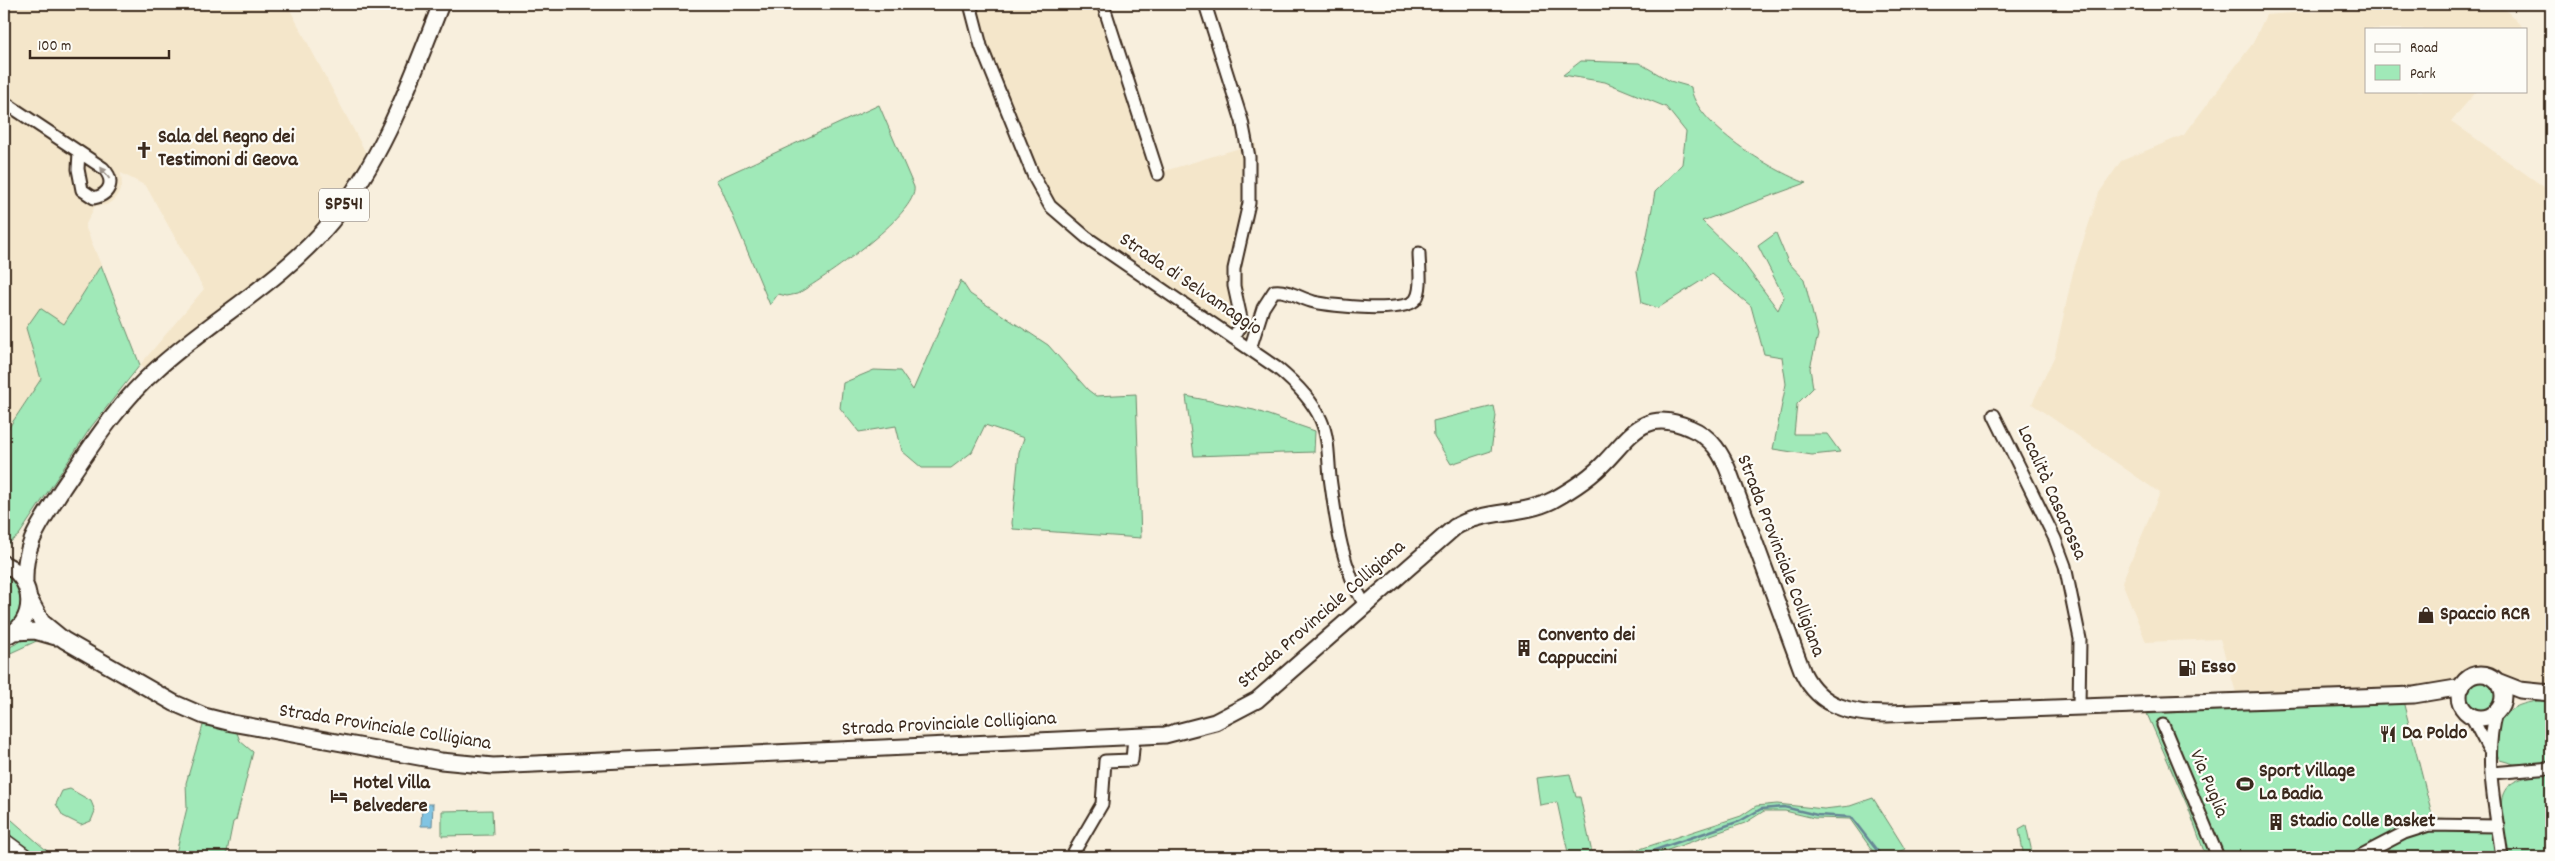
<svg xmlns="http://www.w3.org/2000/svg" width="2555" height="861" font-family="Dekko,sans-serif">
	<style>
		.built { fill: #f4e6ca }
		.green { fill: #a0e9b8; stroke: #6e8a6b }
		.water { fill: #81c4e2; stroke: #658694 }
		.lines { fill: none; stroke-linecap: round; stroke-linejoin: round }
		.stream { stroke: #658694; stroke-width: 2.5 }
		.minor-casing { stroke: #3b2a1e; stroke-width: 15 }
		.major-casing { stroke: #3b2a1e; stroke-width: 19 }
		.highway-casing { stroke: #3b2a1e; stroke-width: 21 }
		.minor { stroke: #fdfcf7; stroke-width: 11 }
		.major { stroke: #fdfcf7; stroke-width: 15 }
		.highway { stroke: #fdfcf7; stroke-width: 18 }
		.oneway { fill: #9c938a }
		.labels { text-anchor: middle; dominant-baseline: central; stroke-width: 4.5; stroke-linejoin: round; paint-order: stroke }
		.shield { fill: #fdfcf7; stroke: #75695f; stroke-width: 1 }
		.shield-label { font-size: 19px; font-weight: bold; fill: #3b2a1e }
		.poi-label { font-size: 20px; font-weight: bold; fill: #3b2a1e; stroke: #fdfcf7; text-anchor: start }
		.street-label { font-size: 20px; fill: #3b2a1e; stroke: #fdfcf7 }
	</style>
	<rect width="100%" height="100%" fill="#f8efdd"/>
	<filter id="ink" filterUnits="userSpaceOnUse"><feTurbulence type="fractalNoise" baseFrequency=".02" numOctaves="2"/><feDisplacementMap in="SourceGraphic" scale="10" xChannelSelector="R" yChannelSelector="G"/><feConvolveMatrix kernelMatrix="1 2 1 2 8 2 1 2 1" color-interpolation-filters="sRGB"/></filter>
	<g filter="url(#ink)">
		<path class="built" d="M4 4H75L87 7H113L126 4H287L368 157 333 208 291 256 145 370 140 365 204 289 146 186 121 173 122 187 114 200 106 205 95 206 85 226 101 265 64 325 26 328 41 379 4 435Z
			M970 4H1103L1158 173 1256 143 1257 165 1253 207 1240 259 1248 328 1243 344 1050 206Z
			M2410 4H2492L2505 9 2524 29H2366V91H2477L2451 121 2551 192V685H2526L2501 675 2494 668 2461 673 2456 680 2441 687 2237 696 2220 639 2146 642 2122 582 2160 493 2032 404 2055 355 2073 272 2099 193 2121 161 2184 135 2253 43 2266 15Z"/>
		<path class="green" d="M1581 61 1639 63 1670 81 1691 87C1694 124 1773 171 1806 183L1702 221 1739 257 1778 310 1784 297 1758 246 1776 233 1788 262 1804 279 1818 335 1810 368 1813 388 1797 404 1794 434H1827L1840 452 1812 455 1773 449 1786 384 1782 357 1764 354 1751 306 1712 274 1658 308 1642 303 1637 271 1647 236 1655 192 1682 164 1686 132 1666 107 1605 82 1563 75Z
			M879 105 914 187C919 214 820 281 797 294L787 296 778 294 770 305 722 190 716 180Z
			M101 265 140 365 91 427 19 535 4 547V435L41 379 26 328 40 308 64 324Z
			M961 280 970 294 1048 345 1088 390 1096 396 1136 394 1141 538 1013 529 1012 523 1019 452 1024 438 985 425 972 452 951 468H922L902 451 896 426 859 432 840 408 843 383 874 370 900 371 913 390Z
			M1186 396 1254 410 1315 431 1314 452 1194 456Z
			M1494 406 1496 416 1491 451 1451 464 1434 436 1433 421Z
			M4 570 21 589C21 606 22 621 4 629Z
			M27 638H43L4 656V650Z
			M2465 696a16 16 0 1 1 32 0a16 16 0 1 1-32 0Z
			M2551 700V762L2514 764 2500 760C2495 753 2496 745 2496 737 2497 706 2527 701 2551 700Z
			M2403 701 2433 818 2491 820 2496 857H2206L2188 807 2147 714Z
			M204 722 236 730 240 741 253 752 236 820 233 822 226 857H175L187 808 186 783Z
			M1570 774 1576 797H1580L1592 853 1637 850 1741 816 1756 806 1777 804 1824 809 1850 806 1873 798 1905 849 1888 857H1877L1850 819 1814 818 1785 811H1764L1745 823 1648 857H1569L1557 802 1540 805 1536 778Z
			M2551 774V857H2508C2502 805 2484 778 2551 774Z
			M70 789 91 801 95 811 91 821 81 825 63 816 56 804 62 791Z
			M492 810 493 835 442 836V811Z
			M4 813 54 857H37L4 832Z
			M2026 825 2033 857H2024L2019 829Z"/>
		<path class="water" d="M422 804H433L432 826H421Z"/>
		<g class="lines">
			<path class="stream" d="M1612 857 1652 851 1740 821 1761 809 1784 807 1817 815 1851 817 1882 857"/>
			<g class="minor-casing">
				<path id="minor" d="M970 4 981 46 1034 177 1050 206 1086 237 1277 368C1294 382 1312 399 1321 420 1329 438 1328 458 1330 477 1336 521 1341 566 1365 605
					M1103 4 1158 174
					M1205 4 1242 121 1249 157V203L1234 269V286L1242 323 1233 338
					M4 102 103 168C115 180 111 194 94 198L82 190 78 169 79 152
					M1250 349 1263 308 1274 291C1288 289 1301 299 1314 302 1331 306 1407 314 1416 299 1423 289 1419 266 1419 253
					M1994 415 2055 539 2065 566 2080 639 2079 707
					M2496 712C2483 758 2496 811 2502 857
					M2470 714 2488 748
					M2163 725 2218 857
					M2492 773 2551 768
					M1071 857 1102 804 1105 761 1132 760 1134 737
					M2358 857 2404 833 2429 825 2498 826"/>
			</g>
			<g class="major-casing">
				<path id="major" d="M4 564C36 578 38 624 4 637
					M25 581C24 541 42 522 62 489 91 446 119 402 158 368 215 317 282 281 331 222 384 158 411 80 441 4
					M30 600 42 622 64 640 174 703 204 716 232 723 441 761 493 766 1165 735 1215 722 1257 700 1455 527C1485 509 1522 516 1553 500 1571 490 1591 477 1605 462 1632 434 1645 408 1690 428 1712 437 1722 454 1730 475L1803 673C1820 707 1851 714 1887 714L2414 695 2462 687
					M14 632 35 631 56 637
					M2459 696a22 22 0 1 1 44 0a22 22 0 1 1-44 0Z
					M2497 681 2520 690 2551 693"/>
			</g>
			<g class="highway-casing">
				<path id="highway" d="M4 843 23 857"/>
			</g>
			<use href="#minor" class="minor"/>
			<use href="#major" class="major"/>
			<use href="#highway" class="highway"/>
		</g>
		<defs><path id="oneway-solid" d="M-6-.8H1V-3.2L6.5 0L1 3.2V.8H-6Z" transform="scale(1.25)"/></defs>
		<use class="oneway" href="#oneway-solid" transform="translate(105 173) rotate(-127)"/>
	</g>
	<defs>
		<g id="church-bare" transform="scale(1.35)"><path d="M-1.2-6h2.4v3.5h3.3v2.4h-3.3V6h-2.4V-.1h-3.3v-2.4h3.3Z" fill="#3b2a1e" stroke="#fdfcf7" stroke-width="2.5" paint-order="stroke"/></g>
		<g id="shop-bare" transform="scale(1.35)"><path d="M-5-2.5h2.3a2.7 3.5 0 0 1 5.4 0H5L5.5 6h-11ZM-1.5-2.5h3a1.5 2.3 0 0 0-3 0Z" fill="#3b2a1e" stroke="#fdfcf7" stroke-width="2.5" paint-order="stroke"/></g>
		<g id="building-bare" transform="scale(1.35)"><path d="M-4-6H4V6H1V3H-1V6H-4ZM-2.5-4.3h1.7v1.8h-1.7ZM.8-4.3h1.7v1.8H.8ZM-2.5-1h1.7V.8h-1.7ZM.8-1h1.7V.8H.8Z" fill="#3b2a1e" stroke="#fdfcf7" stroke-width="2.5" paint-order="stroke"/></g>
		<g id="fuel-bare" transform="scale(1.35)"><path d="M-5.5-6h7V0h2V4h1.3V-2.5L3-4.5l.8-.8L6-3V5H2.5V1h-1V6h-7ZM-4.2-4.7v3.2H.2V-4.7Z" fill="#3b2a1e" stroke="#fdfcf7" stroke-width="2.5" paint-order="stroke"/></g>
		<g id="restaurant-bare" transform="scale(1.35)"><path d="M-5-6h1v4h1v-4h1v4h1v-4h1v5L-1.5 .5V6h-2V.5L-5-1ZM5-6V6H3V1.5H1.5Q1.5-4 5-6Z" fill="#3b2a1e" stroke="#fdfcf7" stroke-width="2.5" paint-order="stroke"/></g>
		<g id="stadium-bare" transform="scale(1.35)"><path d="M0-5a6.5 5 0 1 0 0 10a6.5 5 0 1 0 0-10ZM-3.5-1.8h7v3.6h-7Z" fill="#3b2a1e" stroke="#fdfcf7" stroke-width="2.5" paint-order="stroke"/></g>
		<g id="hotel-bare" transform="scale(1.35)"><path d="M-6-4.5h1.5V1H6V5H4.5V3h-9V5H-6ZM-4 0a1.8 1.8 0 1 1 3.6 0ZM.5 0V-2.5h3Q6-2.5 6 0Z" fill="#3b2a1e" stroke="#fdfcf7" stroke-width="2.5" paint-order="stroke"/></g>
	</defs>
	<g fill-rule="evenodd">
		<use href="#church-bare" x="144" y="150"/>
		<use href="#shop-bare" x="2426" y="615"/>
		<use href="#building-bare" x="1524" y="648"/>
		<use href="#fuel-bare" x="2187" y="668"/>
		<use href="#restaurant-bare" x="2388" y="734"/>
		<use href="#stadium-bare" x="2245" y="784"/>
		<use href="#hotel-bare" x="339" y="796"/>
		<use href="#building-bare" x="2276" y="822"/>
	</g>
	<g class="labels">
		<rect class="shield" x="319" y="188.5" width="50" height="33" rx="4"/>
		<g class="shield-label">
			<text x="344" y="205">SP541</text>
		</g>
		<g class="poi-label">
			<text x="158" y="138">Sala del Regno dei<tspan x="158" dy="23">Testimoni di Geova</tspan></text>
			<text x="2440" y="615">Spaccio RCR</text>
			<text x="1538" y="636">Convento dei<tspan x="1538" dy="23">Cappuccini</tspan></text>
			<text x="2201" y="668">Esso</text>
			<text x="2402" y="734">Da Poldo</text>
			<text x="2259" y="772">Sport Village<tspan x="2259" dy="23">La Badia</tspan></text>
			<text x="353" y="784">Hotel Villa<tspan x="353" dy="23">Belvedere</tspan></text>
			<text x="2290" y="822">Stadio Colle Basket</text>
		</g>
		<g class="street-label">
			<text transform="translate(1190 285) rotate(34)">Strada di Selvamaggio</text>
			<text transform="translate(2051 493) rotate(66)">Località Casarossa</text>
			<text transform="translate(1780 556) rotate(69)">Strada Provinciale Colligiana</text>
			<text transform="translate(1322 615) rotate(-41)">Strada Provinciale Colligiana</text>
			<text transform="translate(949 725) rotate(-3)">Strada Provinciale Colligiana</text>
			<text transform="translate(385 728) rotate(9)">Strada Provinciale Colligiana</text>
			<text transform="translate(2208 784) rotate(67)">Via Puglia</text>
		</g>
	</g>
	<rect width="2555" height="861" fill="none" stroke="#fdfcf7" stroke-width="20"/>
	<rect x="10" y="10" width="2535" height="841" fill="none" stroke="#3b2a1e" stroke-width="2" filter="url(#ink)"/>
	<rect x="2365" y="28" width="162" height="65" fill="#fdfcf7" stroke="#afa8a0"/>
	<rect x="2375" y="44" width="25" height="8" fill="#fdfcf7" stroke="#afa8a0"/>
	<text x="2410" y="52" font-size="15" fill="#3b2a1e">Road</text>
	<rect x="2375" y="65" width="25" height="15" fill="#a0e9b8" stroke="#afa8a0"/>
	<text x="2410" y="78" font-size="15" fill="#3b2a1e">Park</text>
	<path d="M30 50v8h139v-8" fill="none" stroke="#3b2a1e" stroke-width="2.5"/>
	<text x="38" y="50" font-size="15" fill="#3b2a1e" stroke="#fdfcf7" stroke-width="4" paint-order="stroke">100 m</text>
</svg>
